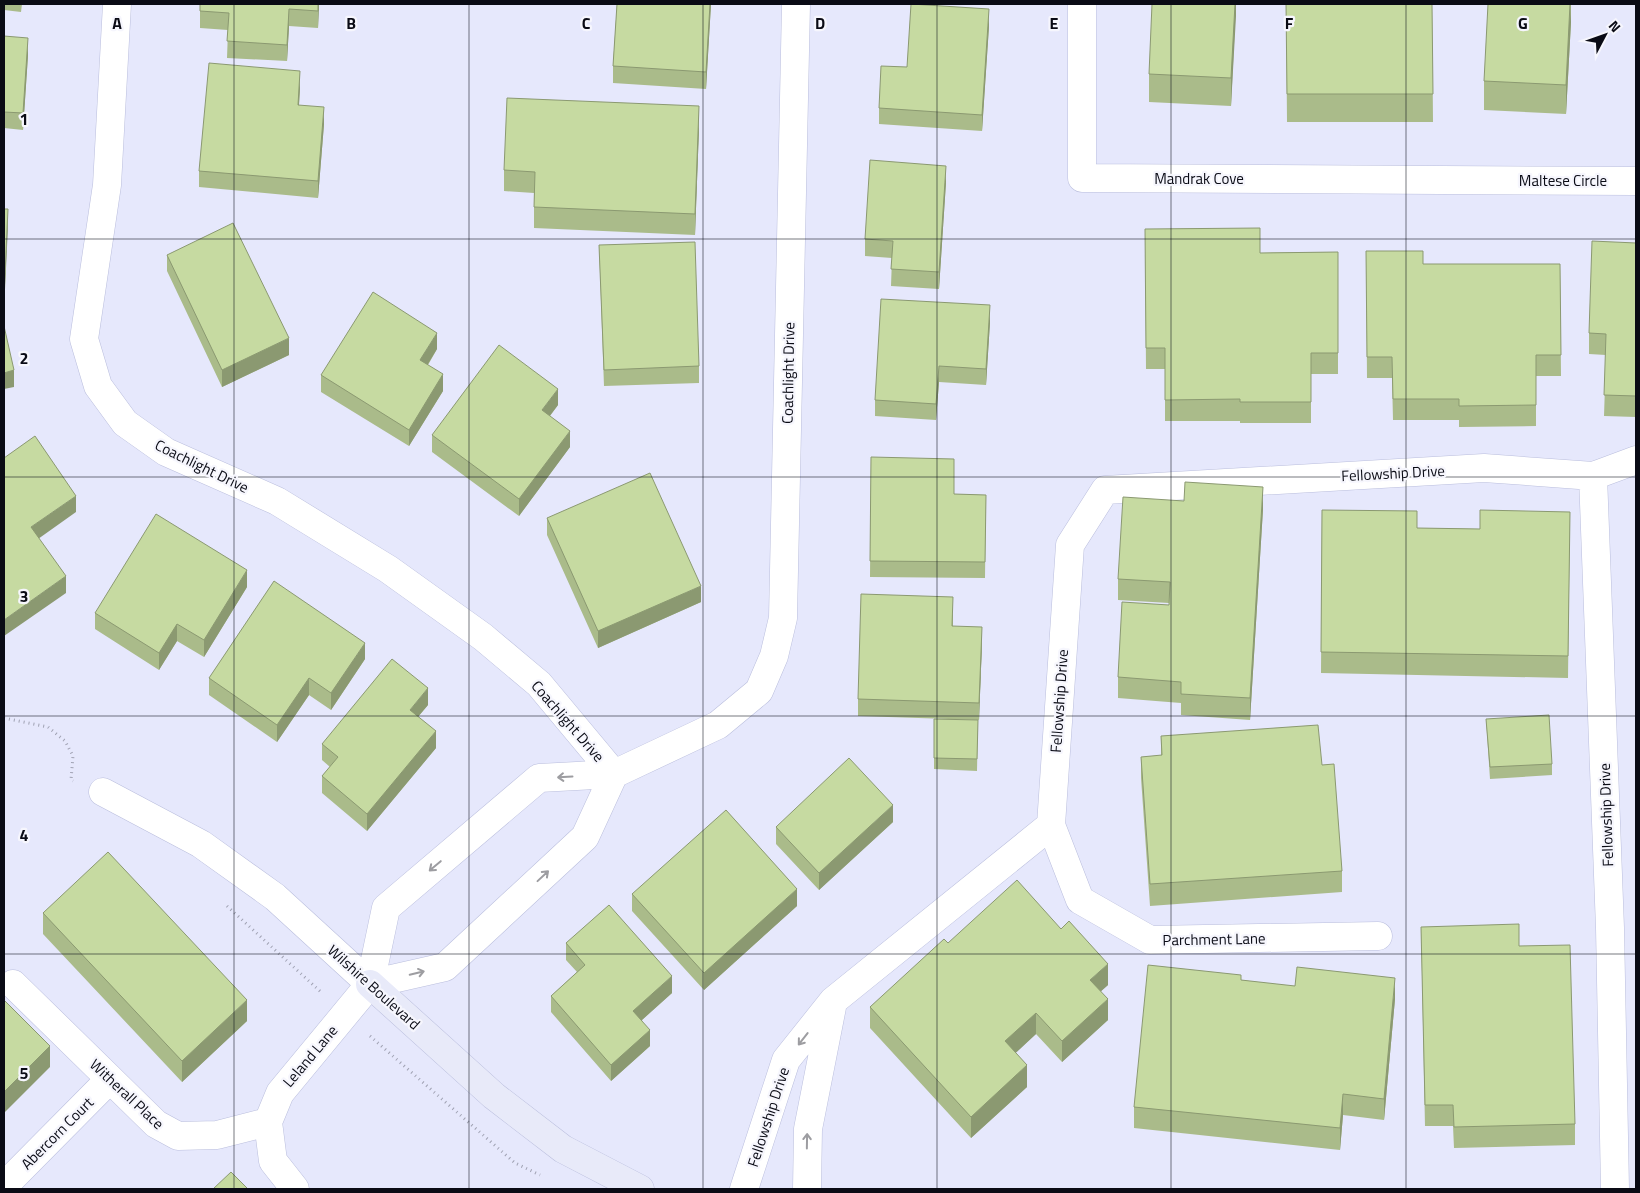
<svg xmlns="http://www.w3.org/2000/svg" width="1640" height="1193" font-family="'Titillium Web',sans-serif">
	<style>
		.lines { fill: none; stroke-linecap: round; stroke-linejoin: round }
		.street-casing { stroke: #babedd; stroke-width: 29 }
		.secondary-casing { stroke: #babedd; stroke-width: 29 }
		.path { stroke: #a0a2b3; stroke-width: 3; stroke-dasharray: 1 4; stroke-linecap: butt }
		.street { stroke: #fff; stroke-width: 28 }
		.secondary { stroke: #e8eaf9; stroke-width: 28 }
		.wall { fill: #aabb8a }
		.shaded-wall { fill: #8b9971 }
		.building { fill: #c6daa1; stroke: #8b9971 }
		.oneway { stroke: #9d9da1 }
		.grid { fill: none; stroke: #0a0b15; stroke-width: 1; stroke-opacity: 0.55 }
		.labels { text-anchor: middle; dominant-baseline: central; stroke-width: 4.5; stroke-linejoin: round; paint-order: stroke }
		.street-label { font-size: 15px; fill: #0a0b15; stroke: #f6f6fd }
		.grid-label { font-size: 16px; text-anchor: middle; font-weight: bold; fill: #0a0b15; stroke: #f6f6fd; stroke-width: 4.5; stroke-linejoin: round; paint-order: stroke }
	</style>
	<rect width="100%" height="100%" fill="#e6e8fc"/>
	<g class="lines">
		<g class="street-casing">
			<path id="street" d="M117 4 107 185 84 339 98 386 125 423 166 452 277 501 388 569 483 637 539 684 614 774 718 725 759 691 774 656 783 618 796 4
				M1082 4V178L1636 181
				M1593 476 1636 460
				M103 792 201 844 275 897 370 984
				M1051 825 1080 900 1150 940 1378 936
				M13 984 156 1124 178 1136 217 1135 268 1122
				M4 1186 110 1079
				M295 1189 273 1161 268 1122 280 1093 370 984 386 908 539 778 614 774 585 837 445 967 370 984
				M744 1189 786 1060 833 1001 1051 825 1070 545 1105 490 1484 468 1593 476 1610 928 1615 1189
				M807 1189 808 1129 832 1007"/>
		</g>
		<g class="secondary-casing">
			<path id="secondary" d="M370 984 494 1096 563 1149 640 1189"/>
		</g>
		<path class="path" d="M4 718 48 727 65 741 73 756 71 780 73 781
			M227 906 322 993
			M370 1036 515 1163 540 1175"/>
		<use href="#street" class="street"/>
		<use href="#secondary" class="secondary"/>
	</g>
	<path class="wall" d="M4 4H22L21 12 4 10Z
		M200 4H319L318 28 289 26 287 61 227 58 228 30 200 28Z
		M617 4H711L706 89 613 83V66Z
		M1236 4 1231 106 1149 102V74Z
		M1286 4H1432L1433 122H1287Z
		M1571 4V22L1566 114 1484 110V81Z
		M989 26 982 131 879 124V108L907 67Z
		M4 36 28 55 23 130 4 128Z
		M300 87 299 105 324 124 318 198 199 187V171Z
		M699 128 695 235 534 228V193L504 191V170Z
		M946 182 939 289 891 286 892 258 865 256V239Z
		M1145 229 1260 253 1338 252V374H1311V423H1240V421H1165V369H1146Z
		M1636 243V417L1604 416 1606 355 1589 354V333Z
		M599 245 699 366V383L604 386Z
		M1366 251 1423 264H1560L1561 376H1536V426L1459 427V420H1393L1392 378H1367Z
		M167 255 289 355 222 387 167 271Z
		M990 322 986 385 939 382 936 420 875 416V400Z
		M437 349 428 365 443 391 409 446 321 392V375Z
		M558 405 550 416 570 447 519 516 432 452V435Z
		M871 457 954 494 986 495 985 578 870 577Z
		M1263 509 1250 720 1181 715V703L1118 698V677L1169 605V603L1118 600V579Z
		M1322 510 1417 528 1480 529 1570 512 1568 678 1321 673Z
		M547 518 701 602 598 648 547 535Z
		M247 587 204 657 177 641 159 670 95 629V613Z
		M953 614V626L982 643 979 720 858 716V699Z
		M365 659 331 710 309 695 277 742 209 695V678Z
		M428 705 418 717 436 748 367 831 322 793V776L330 767 322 760V744Z
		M934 719 978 720 977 771 934 769Z
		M1486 719 1552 764V775L1490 779Z
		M1161 736 1322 765 1342 871V892L1150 906 1141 778V757L1161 756Z
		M893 822 819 890 776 844V827Z
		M632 894 797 906 704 990 632 911Z
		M43 913 247 1021 182 1082 43 934Z
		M1421 927 1519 946 1575 1124V1145L1454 1148 1453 1126H1425Z
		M566 943 672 993 642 1020 650 1046 611 1081 551 1012V996L577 972 566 960Z
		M948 943 1108 985 1101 991 1108 1020 1062 1062 1036 1034 1015 1053 1027 1087 971 1138 870 1028V1007Z
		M1241 980 1395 999 1384 1120 1343 1115 1340 1150 1134 1128V1107Z"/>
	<path class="shaded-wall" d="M318 4H319L318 28Z
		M710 4H711L706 89V72Z
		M1235 4H1236V16L1231 106V78Z
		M1570 4 1571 22 1566 114V85Z
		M289 9V26L287 61V45Z
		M989 9V26L982 131V115Z
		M28 38V55L23 130V113Z
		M300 71V87L298 121V105Z
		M699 106V128L695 235V214Z
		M324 107V124L318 198V181Z
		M946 166V182L939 289V272Z
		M8 209V226L4 311V295Z
		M990 305V322L986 385V369Z
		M437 333V349L420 377V360Z
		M289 338V355L222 387V370Z
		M939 366V382L936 420V404Z
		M14 370V387L4 389V373Z
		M443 374V391L409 446V430Z
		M558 389V405L542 426V410Z
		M570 431V447L519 516V499Z
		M1263 487V509L1250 720V698Z
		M76 496V512L31 544V527Z
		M247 570V587L204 657V640Z
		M66 576V593L4 636V620Z
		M701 586V602L598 648V631Z
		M177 624V641L159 670V653Z
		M982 627V643L979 720V703Z
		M365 643V659L331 710V693Z
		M309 678V695L277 742V725Z
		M428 688V705L410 726V710Z
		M436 731V748L367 831V814Z
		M893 805V822L819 890V873Z
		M797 889V906L704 990V973Z
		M1108 964V985L1090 1001V980Z
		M672 976V993L633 1028V1011Z
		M1395 978V999L1384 1120V1099Z
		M1108 999V1020L1062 1062V1041Z
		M247 1000V1021L182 1082V1061Z
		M1036 1013V1034L1005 1063V1041Z
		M650 1030V1046L611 1081V1065Z
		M50 1046V1067L4 1113V1092Z
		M1027 1065V1087L971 1138V1117Z
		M1343 1094V1115L1340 1150V1128Z"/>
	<path class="building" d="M200 4H318V11L289 9 287 45 227 41 229 13 200 11Z
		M617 4H710L706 72 613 66Z
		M911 4 989 9 982 115 879 108 881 66 907 67Z
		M1152 4H1235L1231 78 1149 74Z
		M1286 4H1432L1433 94H1287Z
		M1488 4H1570L1566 85 1484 81Z
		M4 36 28 38 23 113 4 112Z
		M209 63 300 71 298 105 324 107 318 181 199 171Z
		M507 98 699 106 695 214 534 207 535 172 504 170Z
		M870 160 946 166 939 272 891 269 893 241 865 239Z
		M4 209H8L4 295Z
		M233 223 289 338 222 370 167 255Z
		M1260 228V253L1338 252V353H1311V402H1240V399L1165 400V348H1146L1145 229Z
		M1592 241 1636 243V396L1604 395 1606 334 1589 333Z
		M695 242 699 366 604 370 599 245Z
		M1366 251H1423V264H1560L1561 355H1536V405L1459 406V399H1393L1392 357H1367Z
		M373 292 437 333 420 360 443 374 409 430 321 375Z
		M881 299 990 305 986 369 939 366 936 404 875 400Z
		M4 326 14 370 4 373Z
		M499 345 558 389 542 410 570 431 519 499 432 435Z
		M35 436 76 496 31 527 66 576 4 620V458Z
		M871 457 954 459V494L986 495 985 562 870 561Z
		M650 473 701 586 598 631 547 518Z
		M1185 482 1263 487 1250 698 1181 694V682L1118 677 1122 602 1169 605 1170 582 1118 579 1123 497 1184 501Z
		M1322 510 1417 511V528L1480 529V510L1570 512 1568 656 1321 652Z
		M156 514 247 570 204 640 177 624 159 653 95 613Z
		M274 581 365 643 331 693 309 678 277 725 209 678Z
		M861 594 953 597 952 626 982 627 979 703 858 699Z
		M392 659 428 688 410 710 436 731 367 814 322 776 338 757 322 744Z
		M1549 715 1552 764 1490 767 1486 719Z
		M934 719 978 720 977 759 934 758Z
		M1318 725 1322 765 1334 764 1342 871 1150 884 1141 757 1162 755 1161 736Z
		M849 758 893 805 819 873 776 827Z
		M726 810 797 889 704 973 632 894Z
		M108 852 247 1000 182 1061 43 913Z
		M1017 880 1061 929 1069 921 1108 964 1090 980 1108 999 1062 1041 1036 1013 1005 1041 1027 1065 971 1117 870 1007 944 939 948 943Z
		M609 905 672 976 633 1011 650 1030 611 1065 551 996 585 965 566 943Z
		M1519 924V946L1570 945 1575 1124 1454 1127 1453 1105H1425L1421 927Z
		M1148 965 1241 975V980L1295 986 1297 967 1395 978 1384 1099 1343 1094 1340 1128 1134 1107Z
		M4 1000 50 1046 4 1092Z
		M231 1172 248 1189H213Z"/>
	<defs><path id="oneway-shaft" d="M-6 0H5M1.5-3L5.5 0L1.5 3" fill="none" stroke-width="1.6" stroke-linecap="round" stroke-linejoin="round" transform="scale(1.25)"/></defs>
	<g class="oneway">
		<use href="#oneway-shaft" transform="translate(565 777) rotate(177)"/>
		<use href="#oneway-shaft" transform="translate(435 866) rotate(140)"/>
		<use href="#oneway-shaft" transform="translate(543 876) rotate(-43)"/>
		<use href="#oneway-shaft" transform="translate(417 973) rotate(-13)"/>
		<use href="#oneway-shaft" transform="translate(803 1039) rotate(128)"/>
		<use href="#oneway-shaft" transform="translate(807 1141) rotate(-89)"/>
	</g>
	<path class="grid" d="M234 4V1189M469 4V1189M703 4V1189M937 4V1189M1171 4V1189M1406 4V1189M4 239H1636M4 477H1636M4 716H1636M4 954H1636"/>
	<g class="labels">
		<g class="street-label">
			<text x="1199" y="178">Mandrak Cove</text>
			<text x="1563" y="180">Maltese Circle</text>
			<text transform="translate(788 373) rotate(-89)">Coachlight Drive</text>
			<text transform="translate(202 466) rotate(26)">Coachlight Drive</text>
			<text transform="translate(1393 473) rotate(-3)">Fellowship Drive</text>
			<text transform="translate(1059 701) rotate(-86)">Fellowship Drive</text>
			<text transform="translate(568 721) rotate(49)">Coachlight Drive</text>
			<text transform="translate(1606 815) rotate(-92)">Fellowship Drive</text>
			<text transform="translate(1214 939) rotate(-1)">Parchment Lane</text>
			<text transform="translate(374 987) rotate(42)">Wilshire Boulevard</text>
			<text transform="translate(310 1056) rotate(-50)">Leland Lane</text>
			<text transform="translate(127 1094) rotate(43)">Witherall Place</text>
			<text transform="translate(768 1117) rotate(-72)">Fellowship Drive</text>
			<text transform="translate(57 1133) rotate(-45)">Abercorn Court</text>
		</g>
	</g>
	<g class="grid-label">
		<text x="117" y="29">A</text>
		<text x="351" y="29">B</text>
		<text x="586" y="29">C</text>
		<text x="820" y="29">D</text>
		<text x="1054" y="29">E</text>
		<text x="1289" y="29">F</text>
		<text x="1523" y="29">G</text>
		<text x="24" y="125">1</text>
		<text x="24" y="364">2</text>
		<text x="24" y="602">3</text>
		<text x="24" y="841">4</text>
		<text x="24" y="1079">5</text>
	</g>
	<rect width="1640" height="1193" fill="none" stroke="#0a0b15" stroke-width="10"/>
	<g transform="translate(1605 35) rotate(49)" stroke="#f6f6fd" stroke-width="4" paint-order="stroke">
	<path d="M0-4L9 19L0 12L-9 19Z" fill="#0a0b15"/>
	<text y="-8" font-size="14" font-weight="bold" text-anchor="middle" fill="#0a0b15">N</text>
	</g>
</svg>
